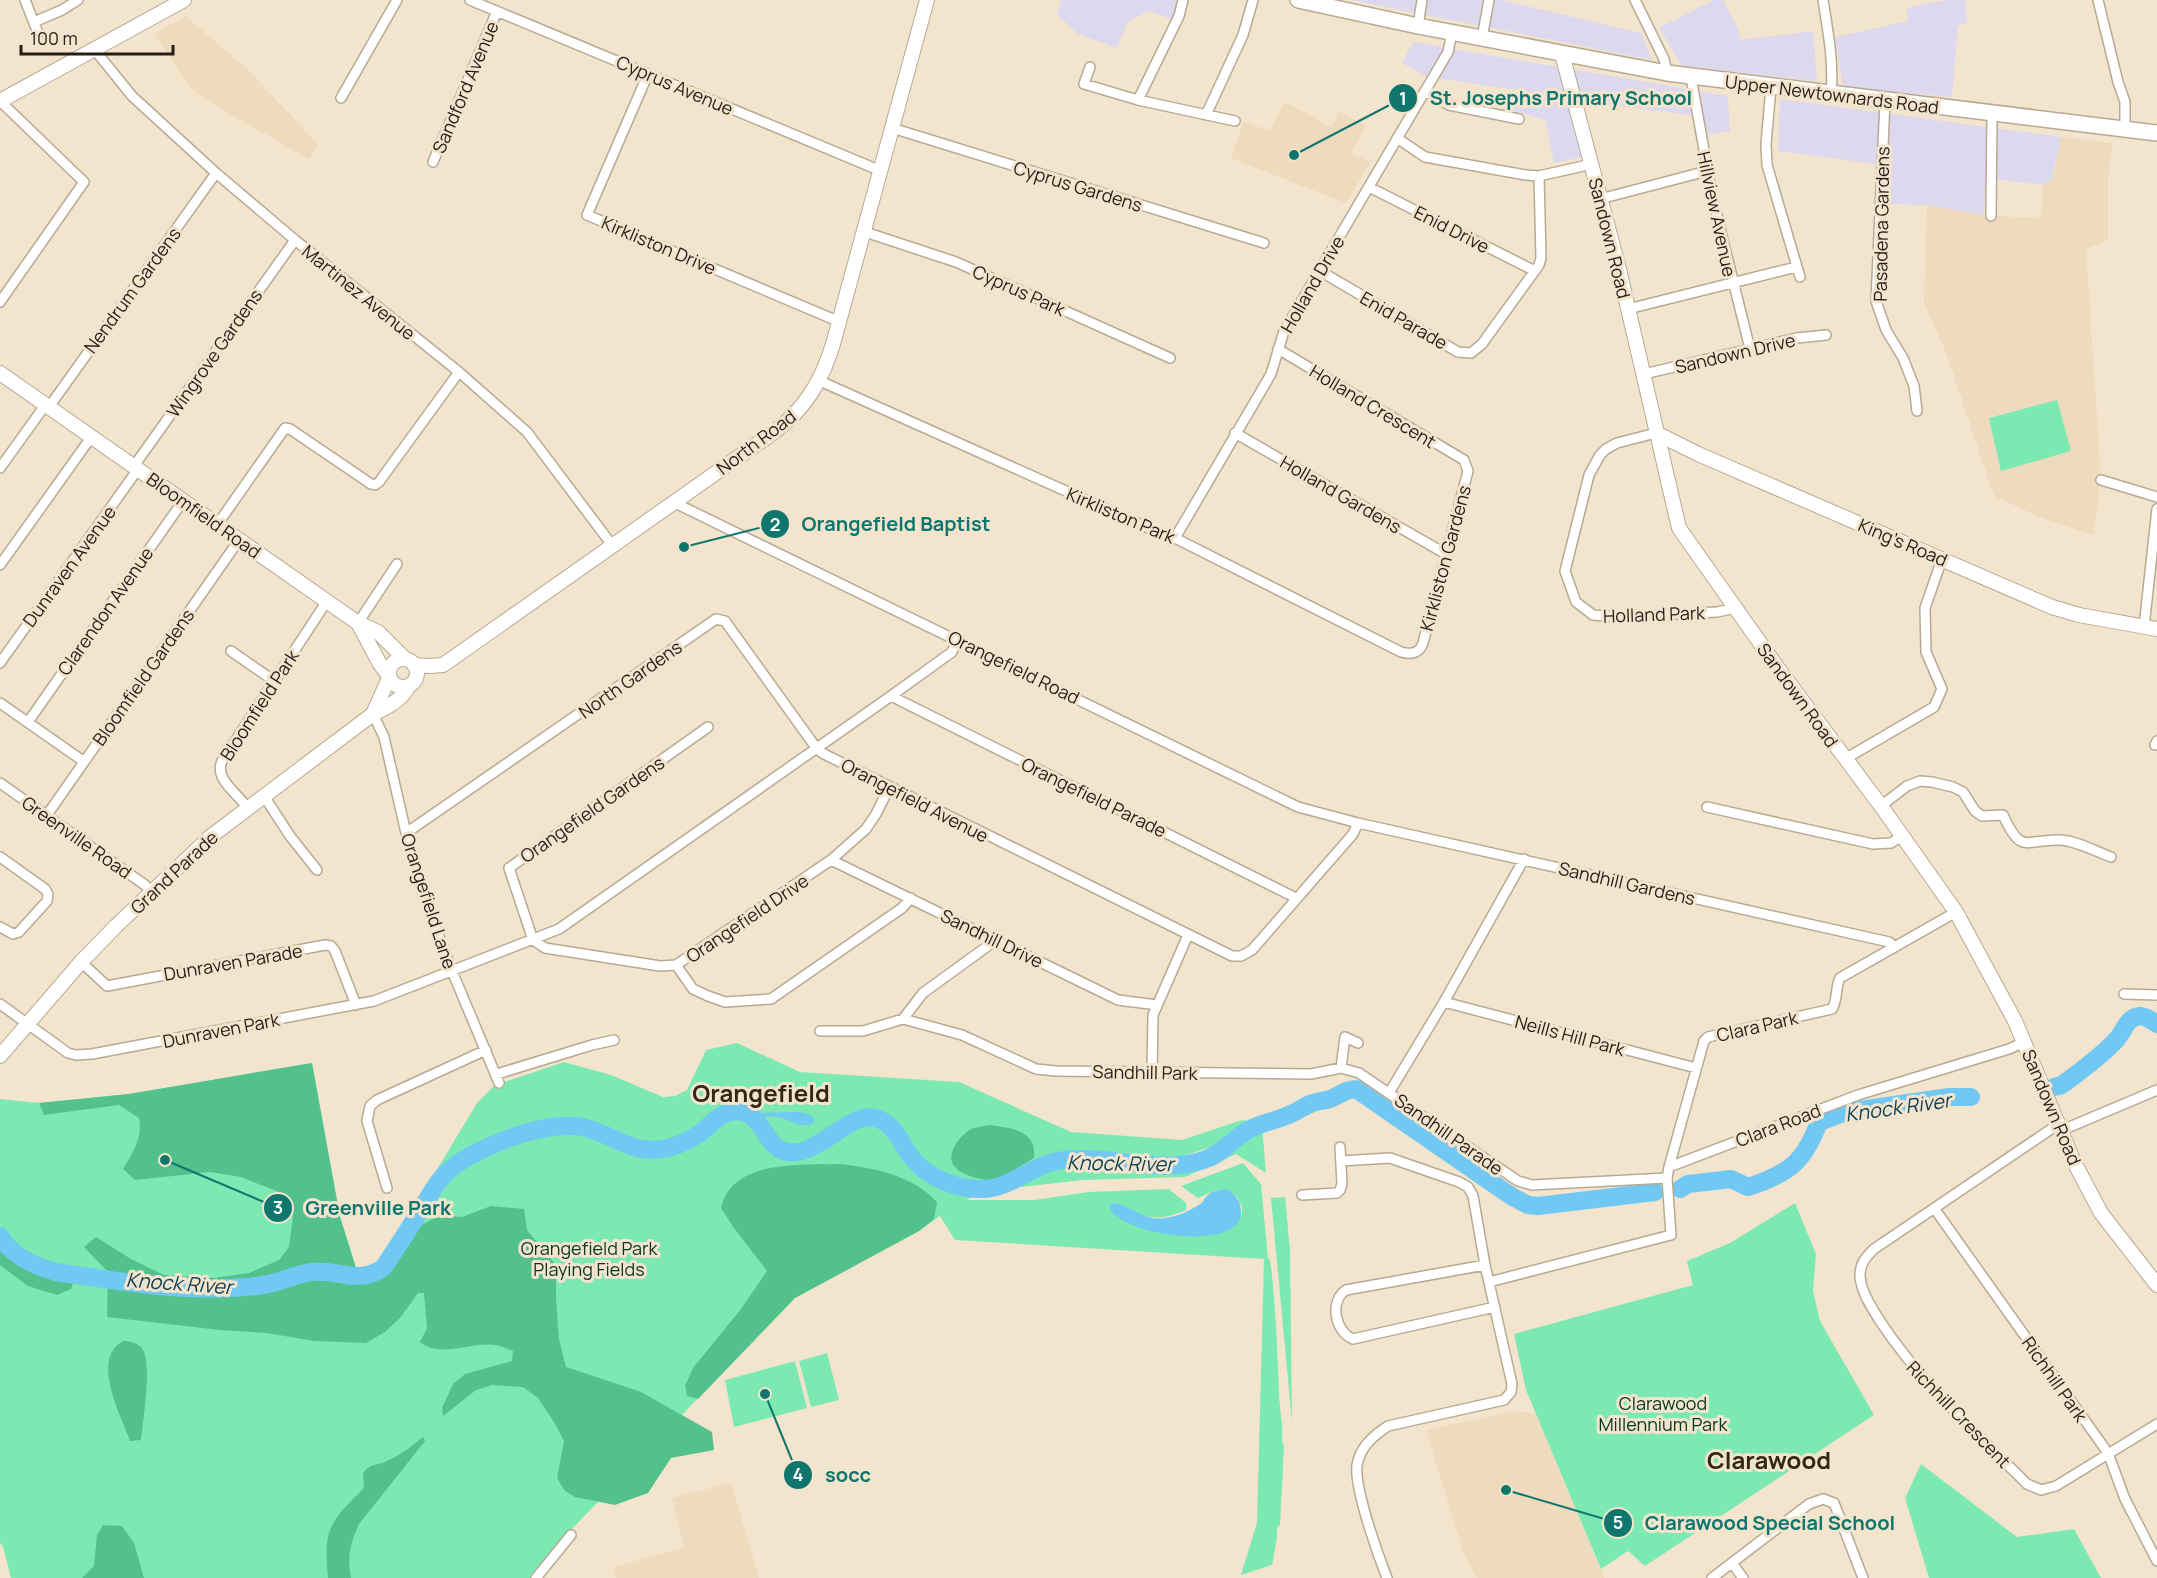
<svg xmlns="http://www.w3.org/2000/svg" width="2157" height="1578" font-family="Manrope,sans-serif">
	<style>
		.commercial { fill: #dcd9ef }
		.built { fill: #eedabc }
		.green { fill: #7de9b2 }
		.forest { fill: #52c18b }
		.water { fill: #71c8f3 }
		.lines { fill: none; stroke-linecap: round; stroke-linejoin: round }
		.river { stroke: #71c8f3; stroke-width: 18 }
		.street-casing { stroke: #b8a993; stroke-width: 12 }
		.secondary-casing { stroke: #b8a993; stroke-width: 16 }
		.primary-casing { stroke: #b8a993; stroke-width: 18 }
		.street { stroke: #fff; stroke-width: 9 }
		.secondary { stroke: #fff; stroke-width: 14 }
		.primary { stroke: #fff; stroke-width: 15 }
		.labels { text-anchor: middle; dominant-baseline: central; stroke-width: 6; stroke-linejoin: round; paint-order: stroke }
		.street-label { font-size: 18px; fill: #241e16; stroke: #f3e4cd }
		.park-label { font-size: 18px; fill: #043621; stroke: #f3e4cd }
		.water-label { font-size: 20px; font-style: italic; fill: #104258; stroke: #f3e4cd }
		.district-label { font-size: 24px; font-weight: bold; fill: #332715; stroke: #f3e4cd }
		.leader { fill: none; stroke: #0f766e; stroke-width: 2 }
		.callout-dot { fill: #0f766e; stroke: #f3e4cd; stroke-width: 2 }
		.mark-label { font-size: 18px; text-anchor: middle; font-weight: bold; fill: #fff }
		.callout-label { font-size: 20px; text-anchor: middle; font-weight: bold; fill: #0f766e; stroke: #f3e4cd; stroke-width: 6; stroke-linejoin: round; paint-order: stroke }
	</style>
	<rect width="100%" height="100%" fill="#f3e4cd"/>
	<path class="commercial" d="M1061 0H1187L1180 22 1148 11 1127 23 1117 48 1078 34 1057 15Z
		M1350 0H1501L1641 33 1652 60Z
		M1714 0H1723L1738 29 1741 40 1813 31 1817 81 1682 66 1659 28Z
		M1946 0H1965L1967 22 1958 26 1952 97 1869 90 1843 85 1835 37 1908 21 1907 8Z
		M1413 42 1728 96 1730 131 1708 135 1701 116 1571 100 1583 157 1554 163 1545 120 1514 111 1517 90 1428 77 1402 63Z
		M1780 99 2061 137 2052 178 2043 185 1986 178 1984 215 1927 205 1887 204 1884 165 1778 151Z"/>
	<path class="built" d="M185 16 246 68 319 145 309 159 206 100 188 84 155 34Z
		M1285 102 1331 127 1339 112 1366 126 1351 152 1370 163 1346 203 1231 158 1244 122 1270 131Z
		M2061 137 2113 143 2108 177V240L2086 249 2101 480 2093 535 2044 519 1994 496 1947 355 1924 303 1927 205 1991 216 2041 218 2043 185 2053 178Z
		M1515 1411 1536 1414 1604 1578H1477L1463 1551 1426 1430Z
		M731 1483 759 1578H616L613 1567 684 1548 672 1498Z"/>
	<path class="green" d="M2057 400 2071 451 2001 471 1989 418Z
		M737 1043 800 1072 959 1082 1071 1132 1182 1140 1242 1120 1257 1123 1224 1143 1174 1159 1055 1156 1021 1166 967 1200H1035L1088 1192 1169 1189 1186 1203V1210C1166 1218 1159 1220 1138 1214L1133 1226 1242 1215V1206L1237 1197 1216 1190 1198 1198 1181 1186 1243 1163 1261 1184 1268 1259 1270 1260C1276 1303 1277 1347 1279 1391 1279 1408 1284 1425 1282 1442L1284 1446 1280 1525 1277 1528V1538L1272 1565 1241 1575 1257 1523 1264 1259 955 1240 940 1216 919 1231 795 1298 571 1530 532 1578H11L3 1547 0 1543V1099L39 1103 129 1094 312 1063 340 1217 357 1271 370 1272 382 1261 477 1103 495 1085 564 1062 611 1075 663 1097 675 1096 687 1090 706 1050Z
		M1262 1125 1266 1173 1236 1154 1185 1177 1083 1180 1003 1189 1027 1175 1064 1165 1104 1163 1147 1169 1192 1167 1227 1153Z
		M1285 1197 1290 1250 1292 1422 1271 1198Z
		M1795 1203 1816 1254 1813 1291 1820 1321 1874 1415 1645 1566 1628 1551 1601 1569 1526 1390 1514 1334 1693 1285 1687 1261 1730 1243Z
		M827 1353 839 1400 811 1407 799 1361Z
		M795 1361 807 1408 734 1427 725 1380Z
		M1921 1464 2017 1537 2074 1529 2101 1578H1929L1905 1498Z"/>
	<path class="forest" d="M312 1063 340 1217 357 1271 370 1272 421 1225 441 1215 462 1217 491 1206 524 1209 527 1230 556 1265V1298L559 1339 566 1367 641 1392 712 1432 714 1450 671 1458 648 1493 615 1505 575 1497 565 1491 557 1478 564 1441 554 1422 538 1398 523 1387 492 1385 476 1390 443 1416 442 1408 453 1384 465 1374 512 1361 513 1351C508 1349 501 1346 495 1345 472 1341 439 1359 420 1342L427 1328 424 1293H418L400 1318 385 1332 366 1343 315 1341 266 1333 220 1330 107 1317 108 1272 84 1247 96 1237 131 1259 164 1275 214 1278 249 1273 279 1260 289 1247 293 1216 279 1192 241 1177 210 1172 135 1180 123 1169C133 1153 143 1137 139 1118L119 1105 44 1115 39 1103 129 1094Z
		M989 1125C1011 1128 1037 1130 1034 1158L994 1182C982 1179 964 1177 955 1167 944 1156 960 1135 971 1129 976 1127 984 1126 989 1125Z
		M842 1164C877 1169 912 1175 937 1202L934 1219 919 1231 795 1298 698 1399 687 1396 685 1386 693 1368 741 1309 767 1271 734 1228 721 1208C732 1159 803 1165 842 1164Z
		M0 1236C15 1263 48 1271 76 1275L71 1289 57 1295 28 1286 0 1265Z
		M123 1341C130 1341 139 1343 143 1350 152 1365 143 1421 141 1440L130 1441C121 1415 90 1359 123 1341Z
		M423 1437 425 1441 359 1524C350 1543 347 1558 351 1578H328C323 1528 330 1522 364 1488L363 1473C373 1461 377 1467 389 1460 402 1454 412 1446 423 1437Z
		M103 1525 122 1526 134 1543 144 1578H82L94 1566 97 1535Z"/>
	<path class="water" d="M797 1112C805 1113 812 1113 815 1121 803 1131 791 1120 779 1117 770 1115 762 1119 756 1113Z
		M1227 1189C1235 1195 1241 1200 1241 1211 1244 1253 1122 1237 1109 1207L1113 1203C1131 1205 1145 1222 1165 1218 1176 1217 1192 1210 1200 1204 1205 1201 1202 1201 1206 1197 1211 1190 1219 1190 1227 1189Z"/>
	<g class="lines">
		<path class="river" d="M2054 1087 2062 1085C2080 1071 2101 1057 2117 1039 2124 1031 2127 1017 2140 1016 2146 1016 2152 1021 2157 1024
			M1680 1189 1688 1184 1731 1179 1748 1187C1788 1174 1804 1163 1819 1122L1846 1112 1949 1097H1971
			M0 1236C11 1256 35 1266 56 1272 124 1282 195 1295 263 1285 280 1283 295 1274 312 1272 339 1269 357 1285 383 1268 397 1248 410 1227 423 1206 430 1195 436 1183 445 1174 471 1148 546 1120 582 1127 615 1134 630 1156 668 1148 679 1145 690 1140 699 1134 712 1124 724 1107 743 1112 764 1118 766 1149 788 1152 818 1157 850 1111 875 1118 893 1122 900 1141 909 1154 925 1177 956 1190 984 1189 1010 1188 1031 1166 1057 1161 1106 1152 1155 1176 1204 1160 1223 1154 1233 1138 1250 1129 1264 1122 1279 1120 1293 1113 1300 1110 1306 1105 1313 1103 1318 1101 1324 1101 1330 1099 1339 1096 1345 1089 1356 1089L1511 1196 1528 1205 1538 1206 1655 1192"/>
		<g class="street-casing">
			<path id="street" d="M25 0 38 33
				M470 0 881 171
				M1635 0 1664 59 1667 73
				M1823 0C1828 32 1834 62 1831 94
				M2098 0 2118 82 2125 102V129
				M34 22 62 10 78 0
				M1418 26 1422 0
				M1482 38 1489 0
				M94 49 132 96 216 173 295 240 459 372 527 432 612 545
				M1090 67 1084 84 1138 100 1235 121
				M648 74 587 215 840 322
				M1691 77 1713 200 1750 349
				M1771 87 1766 144 1767 165 1800 277
				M1425 91 1449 105 1519 119
				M341 98 397 0
				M1138 100 1179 16 1183 0
				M1885 101 1876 301 1886 330 1903 358 1914 386 1917 411
				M1206 115 1243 35 1253 0
				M892 128 1264 243
				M1397 138 1425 157 1526 175 1539 176 1592 164
				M433 162 497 11
				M1369 187 1535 271
				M1600 199 1707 171
				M1991 216 1992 113
				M865 232 956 262 1170 358
				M1320 271 1458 352 1471 353 1482 344 1539 265 1541 258 1539 176
				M0 302 84 182 0 101
				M1628 309 1796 267
				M1644 374 1797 338 1826 335
				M820 381 1153 530 1175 538 1401 652C1411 655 1420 653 1423 643L1468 471 1464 460 1278 349
				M49 407 216 173
				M1235 433 1446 554
				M1656 433 1617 443 1606 449 1600 455 1589 475 1565 571 1576 602 1593 615 1619 617 1717 612 1736 608
				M134 466 295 240
				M0 468 46 404
				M2101 480 2157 497
				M673 502 1298 807 1358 823 1889 942 1894 946
				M217 525 285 428 290 429 371 484 375 485 379 482 459 372
				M1175 538 1271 374 1284 331 1448 52 1452 32
				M0 565 92 436
				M358 623 397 564
				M2144 627 2157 509
				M231 651 274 681
				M0 663 138 469
				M891 696 1296 898
				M0 703 83 761
				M373 714 384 737 406 833 423 894 452 971 499 1083
				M28 722 183 501
				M708 727 509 868 533 940 545 948 660 966 676 965 831 860 866 829 876 814 889 788
				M2155 745 2157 741
				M1845 759 1934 707 1942 689 1926 652 1925 608 1942 559
				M0 783 145 885 152 892
				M264 796 290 836 317 870
				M1881 806 1907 786 1920 781 1932 782 1953 787 1963 792 1975 811 1982 816 2003 815C2022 856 2025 839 2060 840 2077 841 2095 851 2111 857
				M247 807C237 793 214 779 222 761L327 601
				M1707 807 1873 844 1891 843 1902 836
				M47 815 239 540
				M406 833 716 619 725 621 817 749 824 754 1232 956H1241L1252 950 1353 834 1358 823
				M0 857 45 889 48 894 47 901 19 932 13 934 0 927
				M831 860 1118 1000 1157 1005
				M81 962 107 986 325 945 331 946 335 951 356 1005
				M676 965 693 989 708 996 725 1002 771 999 902 908 911 898
				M2124 994 2157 995
				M1444 1002 1696 1068
				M0 1004 68 1053 76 1055 92 1054 374 1001 559 929 891 696 952 652 957 639
				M903 1019 923 993 996 940
				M820 1031H863L903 1019 962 1035 1036 1069 1056 1071 1311 1074 1341 1068 1359 1073 1518 1181 1532 1185 1667 1178
				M1341 1068 1345 1037 1358 1043
				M1152 1072 1153 1015 1188 935
				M497 1074 592 1045 614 1040
				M1389 1093 1444 1002 1524 859
				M2057 1125 1874 1249C1866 1257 1860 1263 1860 1276 1861 1292 1872 1308 1880 1321 1921 1383 1975 1432 2027 1484L2041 1490 2056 1486 2157 1424
				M2060 1131 2157 1090
				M1341 1161 1390 1158 1459 1182 1468 1187 1473 1196 1485 1265 1512 1384 1511 1392 1504 1400 1388 1426C1373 1436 1360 1447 1357 1465 1354 1488 1378 1555 1387 1578
				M1669 1167 1858 1095 2009 1049 2024 1042
				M387 1188 367 1121 370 1106 377 1100 486 1050
				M1302 1195 1337 1193 1340 1190 1342 1184 1340 1147
				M1934 1208 2108 1453 2125 1499 2157 1561
				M1485 1265 1346 1290C1329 1301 1335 1332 1353 1339L1495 1307
				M1489 1282 1671 1235 1667 1178 1669 1167 1704 1041 1708 1037 1832 1009C1838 1000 1835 988 1840 978L1956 912
				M1732 1563 1743 1578
				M536 1578 571 1535
				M1712 1578 1809 1504 1823 1499 1834 1503 1863 1578"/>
		</g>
		<g class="secondary-casing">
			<path id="secondary" d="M1562 54 1618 265 1679 528 1777 667 1881 806 1956 912 2015 1021 2074 1162 2101 1213 2157 1285
				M0 101 184 0
				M0 373 358 623 378 632 405 659
				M1656 433 1698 454 2052 607 2079 615 2157 629
				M358 623 380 664 388 675
				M389 673a14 14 0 1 1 28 0a14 14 0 1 1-28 0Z
				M414 665 429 666 443 665 774 432C805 409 822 381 833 344L927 0
				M373 714 389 678
				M0 1056 81 962 116 926 210 837 373 714C387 707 401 701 409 686"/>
		</g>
		<g class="primary-casing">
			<path id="primary" d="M1298 0 1418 26 1667 73 2157 133"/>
		</g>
		<use href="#street" class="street"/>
		<use href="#secondary" class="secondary"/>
		<use href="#primary" class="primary"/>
	</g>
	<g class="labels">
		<g class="street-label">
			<text transform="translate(675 85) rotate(23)">Cyprus Avenue</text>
			<text transform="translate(465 87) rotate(-67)">Sandford Avenue</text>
			<text transform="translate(1832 94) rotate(7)">Upper Newtownards Road</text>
			<text transform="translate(1078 186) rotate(17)">Cyprus Gardens</text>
			<text transform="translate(1717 214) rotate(78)">Hillview Avenue</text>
			<text transform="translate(1881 224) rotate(-89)">Pasadena Gardens</text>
			<text transform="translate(1452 229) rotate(27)">Enid Drive</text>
			<text transform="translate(1610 238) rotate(76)">Sandown Road</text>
			<text transform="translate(659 245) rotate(23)">Kirkliston Drive</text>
			<text transform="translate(1312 284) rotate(-60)">Holland Drive</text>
			<text transform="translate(132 290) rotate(-54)">Nendrum Gardens</text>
			<text transform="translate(1019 290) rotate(24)">Cyprus Park</text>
			<text transform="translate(359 292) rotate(39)">Martinez Avenue</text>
			<text transform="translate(1404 320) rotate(30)">Enid Parade</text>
			<text transform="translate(214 353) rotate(-55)">Wingrove Gardens</text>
			<text transform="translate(1735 353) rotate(-13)">Sandown Drive</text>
			<text transform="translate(1373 406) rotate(31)">Holland Crescent</text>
			<text transform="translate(756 442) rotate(-37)">North Road</text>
			<text transform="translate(1341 494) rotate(30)">Holland Gardens</text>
			<text transform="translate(204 515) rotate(35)">Bloomfield Road</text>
			<text transform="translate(1121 515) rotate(23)">Kirkliston Park</text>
			<text transform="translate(1903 542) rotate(23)">King's Road</text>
			<text transform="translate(1445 558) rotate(-75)">Kirkliston Gardens</text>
			<text transform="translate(69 566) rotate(-54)">Dunraven Avenue</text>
			<text transform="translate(105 611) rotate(-55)">Clarendon Avenue</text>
			<text transform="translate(1654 614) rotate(-2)">Holland Park</text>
			<text transform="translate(1014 667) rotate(26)">Orangefield Road</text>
			<text transform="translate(143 677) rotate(-55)">Bloomfield Gardens</text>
			<text transform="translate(630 679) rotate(-35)">North Gardens</text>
			<text transform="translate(1798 695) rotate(54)">Sandown Road</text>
			<text transform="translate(259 705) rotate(-57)">Bloomfield Park</text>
			<text transform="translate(1094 797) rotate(26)">Orangefield Parade</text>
			<text transform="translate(915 800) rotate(27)">Orangefield Avenue</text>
			<text transform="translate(592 809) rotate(-35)">Orangefield Gardens</text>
			<text transform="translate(77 837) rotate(35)">Greenville Road</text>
			<text transform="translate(174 872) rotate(-43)">Grand Parade</text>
			<text transform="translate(1627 883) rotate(13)">Sandhill Gardens</text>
			<text transform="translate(429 901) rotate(72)">Orangefield Lane</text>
			<text transform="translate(747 918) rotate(-34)">Orangefield Drive</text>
			<text transform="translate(992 938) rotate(26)">Sandhill Drive</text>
			<text transform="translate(233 962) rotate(-10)">Dunraven Parade</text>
			<text transform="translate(1757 1026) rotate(-13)">Clara Park</text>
			<text transform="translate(221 1030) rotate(-11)">Dunraven Park</text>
			<text transform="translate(1570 1035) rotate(15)">Neills Hill Park</text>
			<text transform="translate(1145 1072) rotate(1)">Sandhill Park</text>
			<text transform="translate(2052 1107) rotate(67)">Sandown Road</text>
			<text transform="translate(1778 1125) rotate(-21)">Clara Road</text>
			<text transform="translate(1449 1134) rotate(35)">Sandhill Parade</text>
			<text transform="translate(2055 1379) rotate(55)">Richhill Park</text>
			<text transform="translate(1959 1414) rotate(46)">Richhill Crescent</text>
		</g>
		<g class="park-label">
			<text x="589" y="1248">Orangefield Park<tspan x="589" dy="21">Playing Fields</tspan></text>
			<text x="1663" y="1403">Clarawood<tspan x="1663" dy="21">Millennium Park</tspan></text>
		</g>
		<g class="water-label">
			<text transform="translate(1898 1107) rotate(-8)">Knock River</text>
			<text transform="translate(1120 1163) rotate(1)">Knock River</text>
			<text transform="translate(179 1283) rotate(4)">Knock River</text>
		</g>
		<g class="district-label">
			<text x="761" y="1092">Orangefield</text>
			<text x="1769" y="1459">Clarawood</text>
		</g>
	</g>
	<path class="leader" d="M1294 155L1403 98M684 547L775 524M165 1160L278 1208M765 1394L798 1475M1506 1490L1618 1523"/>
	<g class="callout-dot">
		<circle cx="1294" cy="155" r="6"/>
		<circle cx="684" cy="547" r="6"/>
		<circle cx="165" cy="1160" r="6"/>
		<circle cx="765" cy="1394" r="6"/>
		<circle cx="1506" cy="1490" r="6"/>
		<circle cx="1403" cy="98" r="15"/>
		<circle cx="775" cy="524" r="15"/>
		<circle cx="278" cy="1208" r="15"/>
		<circle cx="798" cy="1475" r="15"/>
		<circle cx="1618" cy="1523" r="15"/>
	</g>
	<g class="mark-label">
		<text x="1403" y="105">1</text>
		<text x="775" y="531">2</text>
		<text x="278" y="1214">3</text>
		<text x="798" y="1481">4</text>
		<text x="1618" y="1529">5</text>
	</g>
	<g class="callout-label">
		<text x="1561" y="105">St. Josephs Primary School</text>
		<text x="896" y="531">Orangefield Baptist</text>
		<text x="378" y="1215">Greenville Park</text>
		<text x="848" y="1482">socc</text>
		<text x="1770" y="1530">Clarawood Special School</text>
	</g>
	<path d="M21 45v9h152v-9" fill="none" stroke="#241e16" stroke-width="3"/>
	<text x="30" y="45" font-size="18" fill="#241e16" stroke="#f3e4cd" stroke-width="4.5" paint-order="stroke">100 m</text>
</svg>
